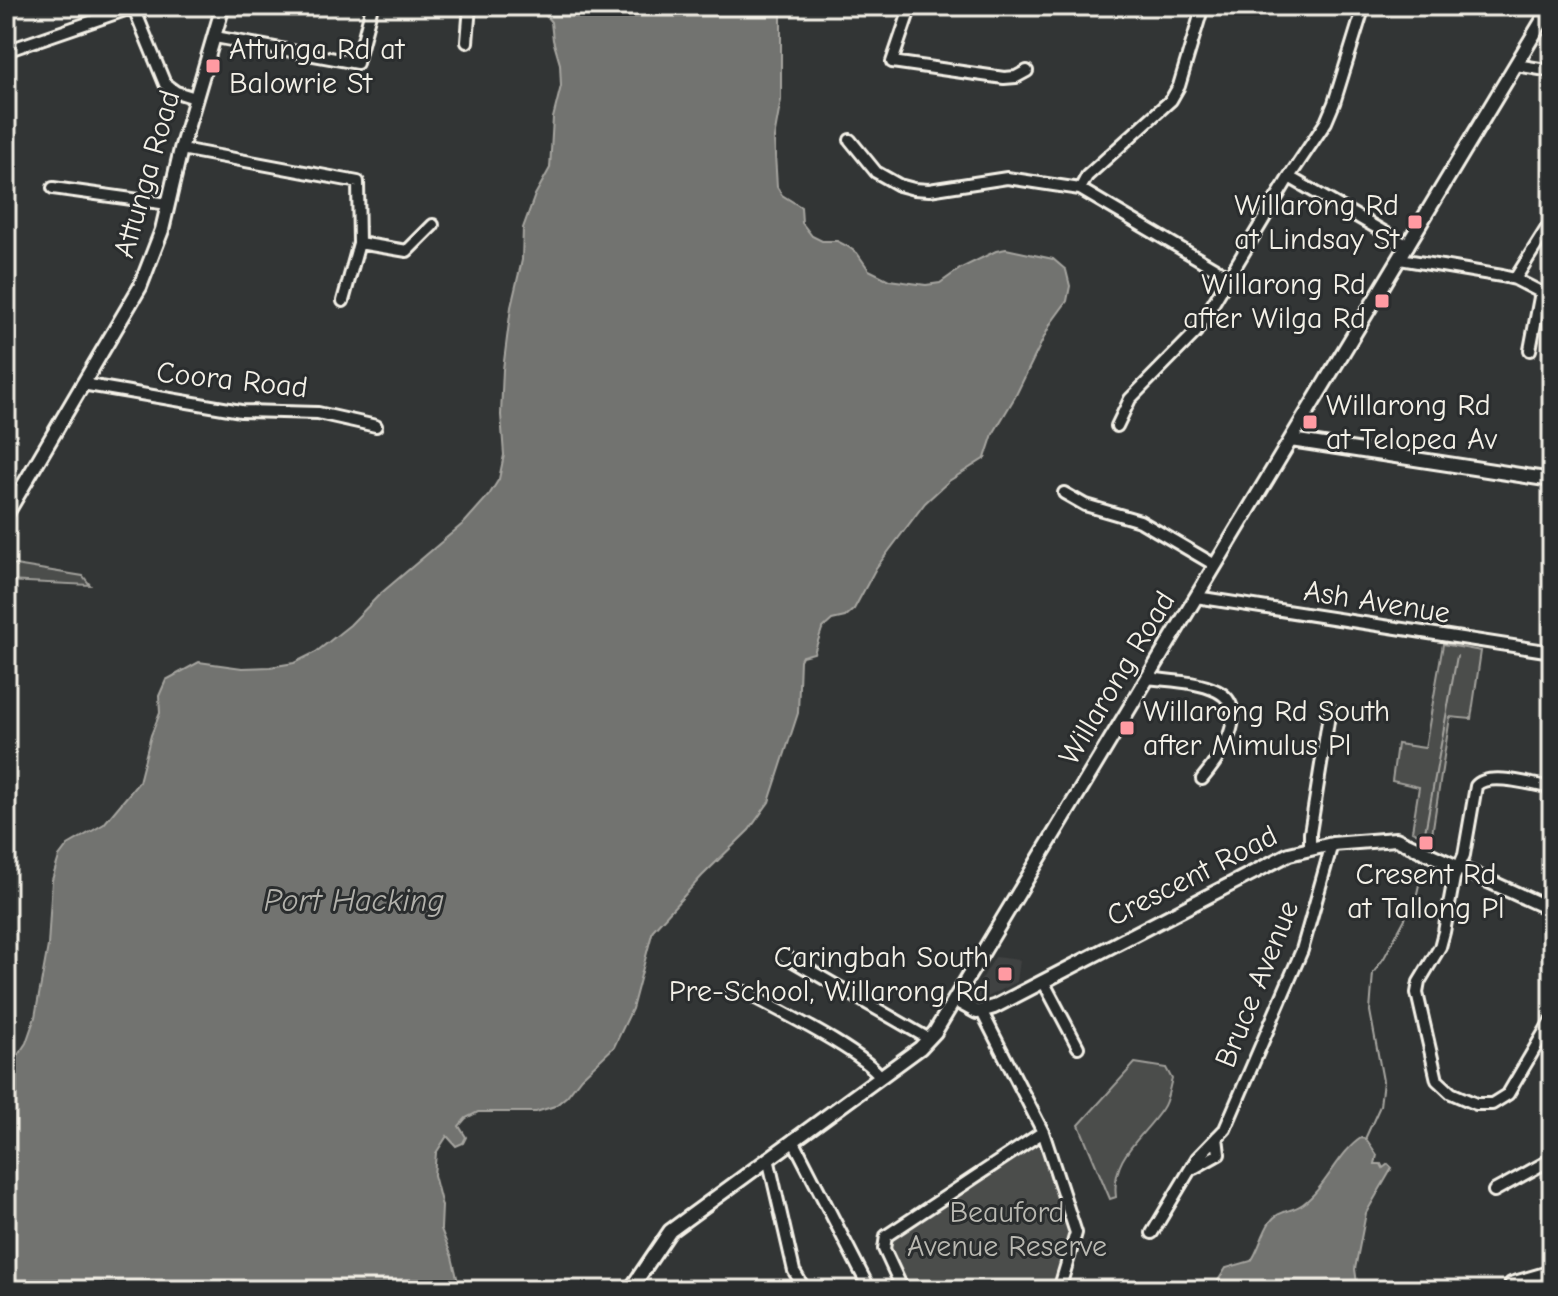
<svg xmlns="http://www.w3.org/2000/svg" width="1558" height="1296" font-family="'Comic Neue',sans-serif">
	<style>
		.built { fill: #404242 }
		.green { fill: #4b4d4c; stroke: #a09f9a; stroke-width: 2 }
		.water { fill: #727370; stroke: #a6a5a0; stroke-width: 2 }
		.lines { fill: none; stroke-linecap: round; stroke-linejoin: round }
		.stream { stroke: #a6a5a0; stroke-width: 2 }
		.minor-casing { stroke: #f4f1e8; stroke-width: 16 }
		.tertiary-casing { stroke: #f4f1e8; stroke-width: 18 }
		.minor { stroke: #2a2d2e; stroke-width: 10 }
		.tertiary { stroke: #2a2d2e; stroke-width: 12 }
		.poi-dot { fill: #ff9aa2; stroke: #2a2d2e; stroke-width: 3 }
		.labels { text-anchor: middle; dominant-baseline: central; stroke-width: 6; stroke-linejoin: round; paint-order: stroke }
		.poi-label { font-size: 30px; fill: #f4f1e8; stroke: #2a2d2e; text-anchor: start }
		.street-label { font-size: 30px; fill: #f4f1e8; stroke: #2a2d2e }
		.park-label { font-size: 30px; fill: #b9b8b1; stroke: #2a2d2e }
		.water-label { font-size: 32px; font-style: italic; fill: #b3b2ac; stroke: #2a2d2e }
	</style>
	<rect width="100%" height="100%" fill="#323535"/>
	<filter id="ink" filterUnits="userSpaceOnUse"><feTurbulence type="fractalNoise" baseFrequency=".0125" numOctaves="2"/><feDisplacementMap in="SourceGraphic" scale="16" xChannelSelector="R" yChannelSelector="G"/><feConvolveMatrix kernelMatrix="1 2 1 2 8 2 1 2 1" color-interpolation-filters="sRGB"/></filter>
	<g filter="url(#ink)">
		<path class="built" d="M995 957 1020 960 1017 982 980 1001 973 994Z"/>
		<path class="green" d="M9 564 83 576 90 585 6 581Z
			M1443 644 1481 651 1471 719 1450 717 1431 841 1412 831 1419 787 1392 781 1397 744 1425 748Z
			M1135 1063 1166 1068 1172 1079C1169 1088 1168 1101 1162 1109 1142 1139 1111 1156 1116 1197L1110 1199 1079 1125Z
			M1035 1139 1044 1143 1073 1237 1055 1290H907L888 1249 889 1239Z"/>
		<path class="water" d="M538 6H781V100L774 138 777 187 782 195 801 207 802 223 812 236 822 241H837L847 246 857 253 869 270 889 280 926 285 940 283 961 268 996 251 1006 249 1053 259 1066 270 1070 286 1067 301 1051 323 1015 397 993 434 985 458 949 481 925 503 876 568 854 609 845 617 832 620 822 629 814 653 802 656 800 660 798 713 769 802 749 830 702 876 653 930 632 1009 614 1047 581 1078 567 1096 555 1106 536 1112H478L466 1118 459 1126 466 1137 463 1143 456 1146 447 1136 436 1153 434 1175 442 1206 441 1229 452 1257 460 1290H6V1073L26 1043 35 1017 48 946 52 880 59 857 68 845 104 824 139 782 151 735 160 713 159 696 166 680 199 662 242 668 270 667 294 663 316 652 350 625 379 595 465 522 489 495 499 479 504 455 501 415 503 369 511 307 522 260 523 228 535 195 550 168 553 118 561 86 560 64 553 40 551 22Z
			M1361 1138 1366 1139 1377 1155 1375 1164H1381L1383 1168 1388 1164 1392 1168 1366 1213 1355 1269 1358 1290H1212L1226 1268 1251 1261C1259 1250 1262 1234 1270 1222 1278 1210 1292 1212 1303 1204 1326 1187 1339 1152 1361 1138Z"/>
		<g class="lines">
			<path class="stream" d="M1424 838 1457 656
				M1365 1139 1380 1106 1383 1081 1370 1011 1373 973 1384 958 1416 898 1423 867"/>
			<g class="minor-casing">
				<path id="minor" d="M133 6 165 84 176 92 195 98
					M911 6 892 62 1004 78 1016 77 1027 71
					M215 37 357 63 372 6
					M467 42 470 6
					M6 51 134 7
					M1516 65 1552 71
					M850 140 876 172 899 185 914 189 929 190 1007 178 1080 189 1231 278
					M181 149 358 182 359 243 407 251 433 225
					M1289 177 1408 246
					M53 188 168 204
					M1080 189 1087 176 1171 100 1179 86 1203 6
					M1400 259 1502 276 1515 279 1552 298
					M1515 279 1552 220
					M343 301 359 243
					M1530 350 1541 292
					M82 384 241 411 318 413 376 426
					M1117 426 1130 399 1196 332 1289 177 1326 122 1334 103 1364 6
					M1064 493 1085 505 1140 521 1215 565
					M1196 597 1552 652
					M1147 678C1169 681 1197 681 1217 691 1253 709 1219 759 1202 779
					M1552 788C1534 785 1488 771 1476 786L1464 855 1454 878 1444 932 1440 947 1419 982 1417 993 1437 1080 1451 1093 1476 1104H1492L1508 1094 1552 1019
					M1310 847V833L1330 709
					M783 955 929 1039
					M1043 981 1078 1047
					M732 991 745 992C777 1010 861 1050 881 1077
					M982 1012 1043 1132 1076 1233 1059 1290
					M793 1140 870 1290
					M768 1158 794 1271 805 1290
					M1194 1168 1219 1154 1217 1137
					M1494 1191 1552 1159
					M1152 1233 1197 1158 1225 1129 1302 950 1332 844
					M1511 1283 1552 1271
					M903 1290 884 1249 886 1236 1043 1132"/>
			</g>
			<g class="tertiary-casing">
				<path id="tertiary" d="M1291 440 1552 480
					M6 515 140 287 162 230 181 149 223 6
					M955 1000 977 1012 994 1007 1289 854 1332 844 1396 839 1552 910
					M630 1290 670 1231 920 1048 935 1032 1551 6"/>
			</g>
			<use href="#minor" class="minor"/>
			<use href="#tertiary" class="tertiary"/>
		</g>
	</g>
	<g class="poi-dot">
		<rect x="205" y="58" width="16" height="16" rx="4"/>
		<rect x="1407" y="214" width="16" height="16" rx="4"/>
		<rect x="1374" y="293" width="16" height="16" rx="4"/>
		<rect x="1302" y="414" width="16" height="16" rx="4"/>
		<rect x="1119" y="720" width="16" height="16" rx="4"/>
		<rect x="1418" y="835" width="16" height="16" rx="4"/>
		<rect x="997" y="966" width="16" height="16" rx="4"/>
	</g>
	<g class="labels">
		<g class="poi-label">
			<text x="229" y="49">Attunga Rd at<tspan x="229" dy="34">Balowrie St</tspan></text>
			<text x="1399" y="205" text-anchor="end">Willarong Rd<tspan x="1399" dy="34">at Lindsay St</tspan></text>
			<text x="1366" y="284" text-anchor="end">Willarong Rd<tspan x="1366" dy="34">after Wilga Rd</tspan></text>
			<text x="1326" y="405">Willarong Rd<tspan x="1326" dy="34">at Telopea Av</tspan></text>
			<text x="1143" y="711">Willarong Rd South<tspan x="1143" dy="34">after Mimulus Pl</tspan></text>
			<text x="1426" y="874" text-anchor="middle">Cresent Rd<tspan x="1426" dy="34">at Tallong Pl</tspan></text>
			<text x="989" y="957" text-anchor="end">Caringbah South<tspan x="989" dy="34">Pre-School, Willarong Rd</tspan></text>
		</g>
		<g class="street-label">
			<text transform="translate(147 174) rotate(-74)">Attunga Road</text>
			<text transform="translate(232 380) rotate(6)">Coora Road</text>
			<text transform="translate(1377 602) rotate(9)">Ash Avenue</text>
			<text transform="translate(1117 678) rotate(-59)">Willarong Road</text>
			<text transform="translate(1192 876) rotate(-27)">Crescent Road</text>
			<text transform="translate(1257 984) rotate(-68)">Bruce Avenue</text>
		</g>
		<g class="park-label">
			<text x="1007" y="1212">Beauford<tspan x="1007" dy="34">Avenue Reserve</tspan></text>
		</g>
		<g class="water-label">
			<text x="354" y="900">Port Hacking</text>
		</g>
	</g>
	<rect width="1558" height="1296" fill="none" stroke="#2a2d2e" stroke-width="32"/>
	<rect x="16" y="16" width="1526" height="1264" fill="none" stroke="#f4f1e8" stroke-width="3" filter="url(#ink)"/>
</svg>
